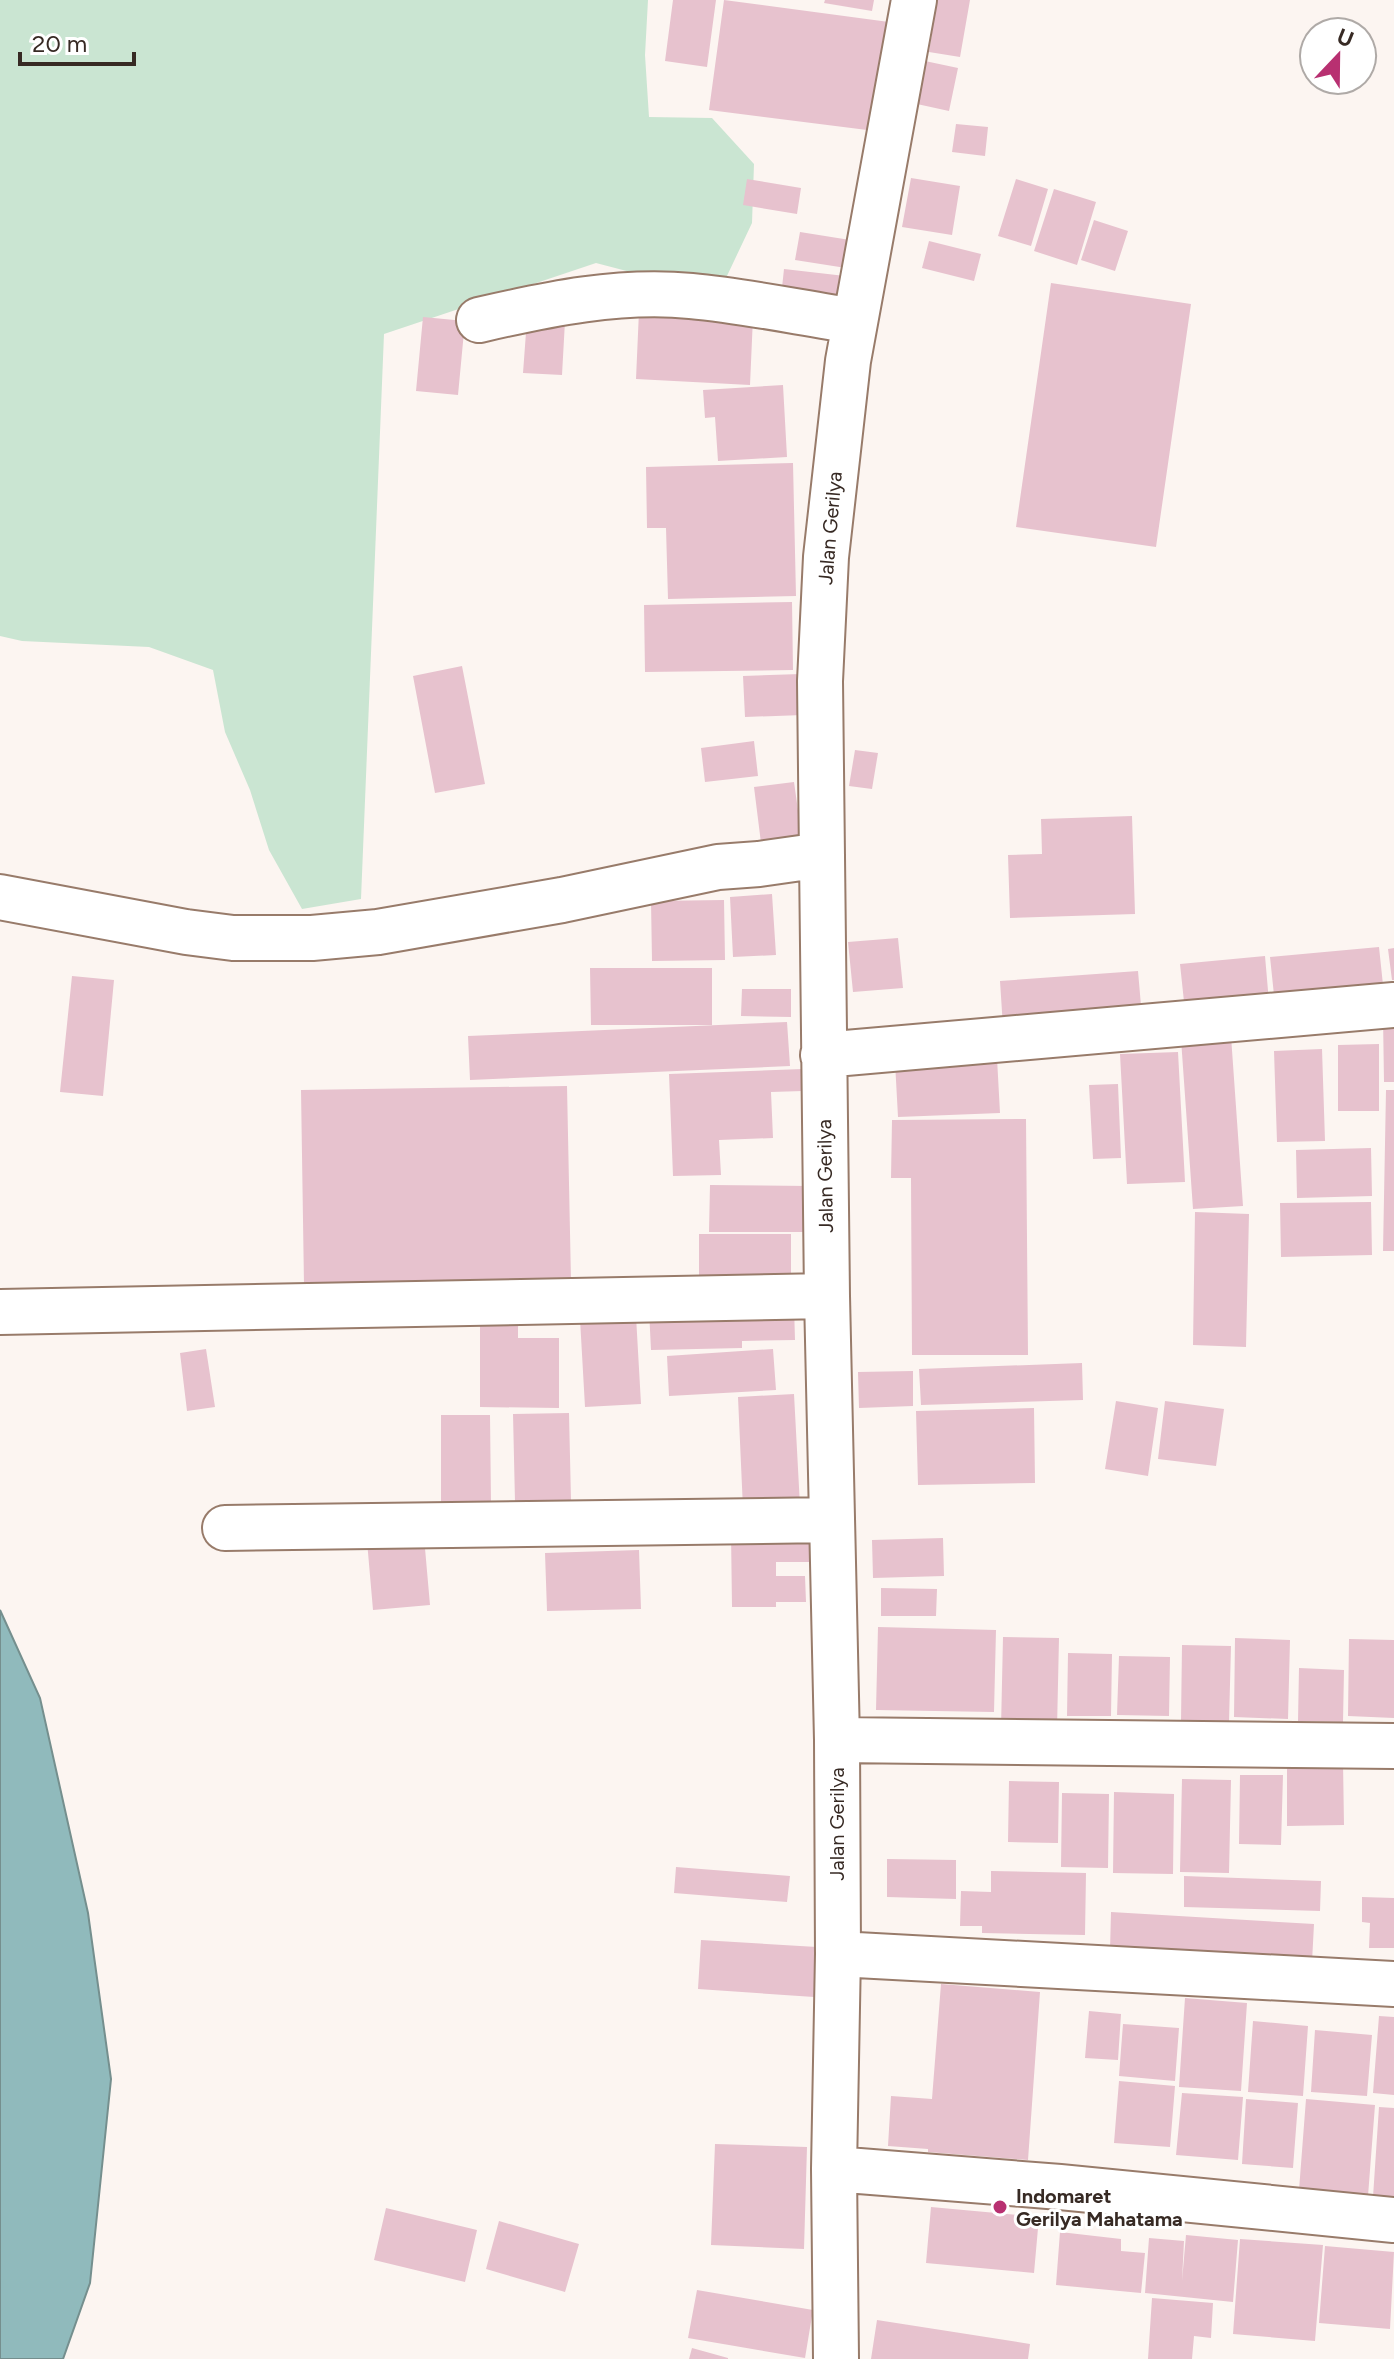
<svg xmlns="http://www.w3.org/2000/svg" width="1394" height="2359" font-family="Figtree,sans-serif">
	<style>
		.green { fill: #cae5d2 }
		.water { fill: #90babc; stroke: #758f8e; stroke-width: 2 }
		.building { fill: #e7c2ce }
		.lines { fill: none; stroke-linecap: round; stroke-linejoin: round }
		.minor-casing { stroke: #987b6a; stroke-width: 48 }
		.minor { stroke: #fff; stroke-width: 44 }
		.poi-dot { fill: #b83071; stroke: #fff; stroke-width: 3 }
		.labels { text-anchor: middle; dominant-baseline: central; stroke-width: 6; stroke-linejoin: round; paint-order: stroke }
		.street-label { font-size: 20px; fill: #372a24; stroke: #fff }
		.poi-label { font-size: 20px; font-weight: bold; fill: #372a24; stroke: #fff; text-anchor: start }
	</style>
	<rect width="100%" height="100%" fill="#fcf5f1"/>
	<path class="green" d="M0 0H648L645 55 649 117 712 118 754 164 752 223 726 278 661 280 596 263 384 334 361 899 302 909 269 850 250 790 225 732 213 670 149 647 22 641 0 636Z"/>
	<path class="water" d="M0 1610 40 1698 88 1913 111 2079 90 2283 63 2359H0Z"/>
	<path class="building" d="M673 0H716L707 67 665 61Z
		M724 0 889 22 875 131 709 110Z
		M825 0H874L872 11 824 3Z
		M937 0H970L960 57 929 52Z
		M925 61 958 68 949 111 917 104Z
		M956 124 988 127 985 156 952 152Z
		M911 178 960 186 952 235 902 227Z
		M747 179 801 188 797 214 743 205Z
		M1016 179 1048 189 1031 246 998 236Z
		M1054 189 1096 202 1077 265 1034 251Z
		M1094 220 1128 231 1115 271 1081 260Z
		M800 232 850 240 846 268 795 260Z
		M929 241 981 254 974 281 922 268Z
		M784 269 845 276 842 304 781 297Z
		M1051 283 1191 304 1156 547 1016 527Z
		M639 311 753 317 750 385 636 379Z
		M423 317 465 321 458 395 416 391Z
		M527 319 565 321 562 375 523 373Z
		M783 385 787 457 718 461 715 417 705 418 703 390Z
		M793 463 796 596 668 599 666 528H647L646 467Z
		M792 602 793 670 645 672 644 605Z
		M462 666 485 784 435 793 413 676Z
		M801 674 803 715 745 717 743 676Z
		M754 741 758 776 705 782 701 748Z
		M855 750 878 753 872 789 849 786Z
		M794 782 803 846 762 851 754 787Z
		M1132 816 1135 914 1010 918 1008 855 1042 854 1041 819Z
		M772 894 776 955 733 957 730 897Z
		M724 900 725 960 652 961 651 901Z
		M898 938 903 988 853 992 848 942Z
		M1379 947 1383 985 1274 995 1270 957Z
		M1394 948V980H1392L1388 949Z
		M1265 956 1269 1002 1185 1011 1180 964Z
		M590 968H712V1025H591Z
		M1138 971 1142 1017 1003 1027 1000 981Z
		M72 976 114 980 103 1096 60 1092Z
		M742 989H791V1017L741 1016Z
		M1394 1016V1082H1384L1383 1017Z
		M787 1022 790 1066 470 1080 468 1036Z
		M1231 1036 1243 1206 1193 1209 1181 1039Z
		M1379 1044V1111H1338V1045Z
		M1322 1049 1325 1141 1277 1142 1274 1051Z
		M1178 1052 1185 1182 1127 1184 1120 1054Z
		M997 1058 1000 1113 898 1117 895 1062Z
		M803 1069V1091L771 1092 773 1138 719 1140 721 1175 673 1176 669 1074Z
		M1118 1084 1121 1158 1093 1159 1089 1085Z
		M567 1086 571 1281 304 1285 301 1090Z
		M1386 1090H1394V1251H1383Z
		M1026 1119 1028 1355H912L911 1178H891L892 1120Z
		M1371 1148 1372 1196 1297 1198 1296 1150Z
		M710 1185 809 1186V1232H709Z
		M1371 1202 1372 1255 1281 1257 1280 1203Z
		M1195 1212 1249 1214 1246 1347 1193 1345Z
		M699 1234H791V1286H699Z
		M794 1306 795 1340 742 1341V1348L651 1350 649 1310Z
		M636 1316 641 1404 585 1407 580 1319Z
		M480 1318 518 1319V1338H559V1408L480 1407Z
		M206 1349 215 1407 187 1411 180 1353Z
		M773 1349 776 1390 669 1396 667 1356Z
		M1082 1363 1083 1400 921 1405 919 1369Z
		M913 1371V1406L859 1408 858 1372Z
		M794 1394 800 1506 743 1509 738 1397Z
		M1116 1401 1158 1408 1148 1476 1105 1469Z
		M1165 1401 1224 1409 1216 1466 1158 1459Z
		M1034 1408 1035 1483 918 1485 916 1411Z
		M569 1413 571 1501 515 1502 513 1414Z
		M441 1415H490L491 1505H441Z
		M731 1533 813 1534V1562H776V1576H805L806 1602H776V1607H732Z
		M424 1537 430 1605 373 1610 367 1541Z
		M943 1538 944 1576 873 1578 872 1540Z
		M639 1550 641 1609 547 1611 545 1553Z
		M881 1588 937 1589 936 1616H881Z
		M878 1627 996 1630 994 1712 876 1710Z
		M1003 1637 1059 1638 1057 1729 1001 1728Z
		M1235 1638 1290 1640 1288 1719 1234 1717Z
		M1349 1639 1394 1640V1718L1348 1716Z
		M1182 1645 1231 1646 1229 1722 1181 1721Z
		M1068 1653 1112 1654 1111 1716H1067Z
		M1119 1656 1170 1657 1169 1716 1117 1715Z
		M1299 1668 1344 1670 1343 1722 1298 1721Z
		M1287 1762H1343L1344 1825 1287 1826Z
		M1240 1775H1283L1281 1845 1239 1844Z
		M1182 1779 1231 1780 1229 1873 1180 1872Z
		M1009 1781 1059 1782 1058 1843 1008 1842Z
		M1114 1792 1174 1794 1173 1874 1113 1873Z
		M1062 1793 1109 1794 1108 1868 1061 1867Z
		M887 1859 956 1860V1899L887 1897Z
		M676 1867 790 1876 787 1902 674 1893Z
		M991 1871 1086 1873 1085 1935 982 1933V1926H960L961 1891 991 1892Z
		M1184 1876 1321 1881 1320 1911 1184 1907Z
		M1362 1897 1394 1898V1948H1369L1370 1923 1362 1922Z
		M1111 1912 1314 1924 1312 1962 1110 1951Z
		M701 1940 817 1947 814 1997 698 1989Z
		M941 1984 1040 1992 1028 2160 928 2152V2149L888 2146 891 2096 932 2099Z
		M1185 1998 1247 2003 1241 2091 1179 2087Z
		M1089 2011 1121 2014 1118 2060 1085 2058Z
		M1379 2016 1394 2017V2095L1373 2093Z
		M1253 2021 1308 2026 1303 2096 1248 2092Z
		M1123 2024 1179 2028 1175 2081 1119 2076Z
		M1315 2030 1372 2035 1367 2096 1311 2092Z
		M1119 2081 1175 2086 1170 2147 1114 2143Z
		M1182 2093 1243 2097 1238 2160 1176 2155Z
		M1246 2099 1298 2103 1293 2168 1242 2164Z
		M1306 2099 1375 2105 1368 2196 1299 2190Z
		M1379 2107 1394 2108V2198L1373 2197Z
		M715 2144 807 2147 804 2249 711 2245Z
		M931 2207 1039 2217 1034 2273 926 2263Z
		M386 2208 477 2230 465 2282 374 2260Z
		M499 2221 579 2244 565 2292 486 2269Z
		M1060 2232 1121 2239V2251L1145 2253 1141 2293 1056 2285Z
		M1186 2235 1238 2240 1233 2302 1145 2293 1149 2238 1184 2241 1182 2281Z
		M1240 2239 1323 2245 1315 2341 1233 2334Z
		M1325 2246 1394 2252 1390 2329 1319 2323Z
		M697 2290 813 2310 805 2358 688 2338Z
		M1152 2298 1213 2303 1211 2338 1194 2336 1192 2359H1148Z
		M877 2320 1030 2344 1028 2359H871Z
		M692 2348 728 2358V2359H689Z"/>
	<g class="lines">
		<g class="minor-casing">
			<path id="minor" d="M479 320C548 304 620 289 691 296 746 301 801 313 855 321
				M0 897 186 932 233 938H312L378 932 562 900 718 867 759 864 822 855
				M823 1055 1394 1005
				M0 1312 827 1296
				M225 1528 832 1520
				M837 1740 1394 1746
				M838 1954 1394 1984
				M834 2169 1060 2187 1394 2220
				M836 2359 834 2169 838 1954 837 1740 827 1296 820 681 826 557 848 361 914 0"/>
		</g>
		<use href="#minor" class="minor"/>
	</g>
	<circle class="poi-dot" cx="1000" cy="2207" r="8"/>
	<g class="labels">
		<g class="street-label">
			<text transform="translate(830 528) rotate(-85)">Jalan Gerilya</text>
			<text transform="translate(825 1176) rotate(-91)">Jalan Gerilya</text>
			<text transform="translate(837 1824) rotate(-90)">Jalan Gerilya</text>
		</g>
		<g class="poi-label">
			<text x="1016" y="2196">Indomaret<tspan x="1016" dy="23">Gerilya Mahatama</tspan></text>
		</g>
	</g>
	<g transform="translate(1338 56) rotate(22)"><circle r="38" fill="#ffffff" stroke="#afaaa7" stroke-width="2"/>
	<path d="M0-6L14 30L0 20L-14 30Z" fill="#b83071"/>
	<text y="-12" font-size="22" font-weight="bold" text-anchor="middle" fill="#372a24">U</text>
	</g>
	<path d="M20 52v12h114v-12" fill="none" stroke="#372a24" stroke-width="4"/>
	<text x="32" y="52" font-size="24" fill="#372a24" stroke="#ffffff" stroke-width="6" paint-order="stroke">20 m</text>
</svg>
